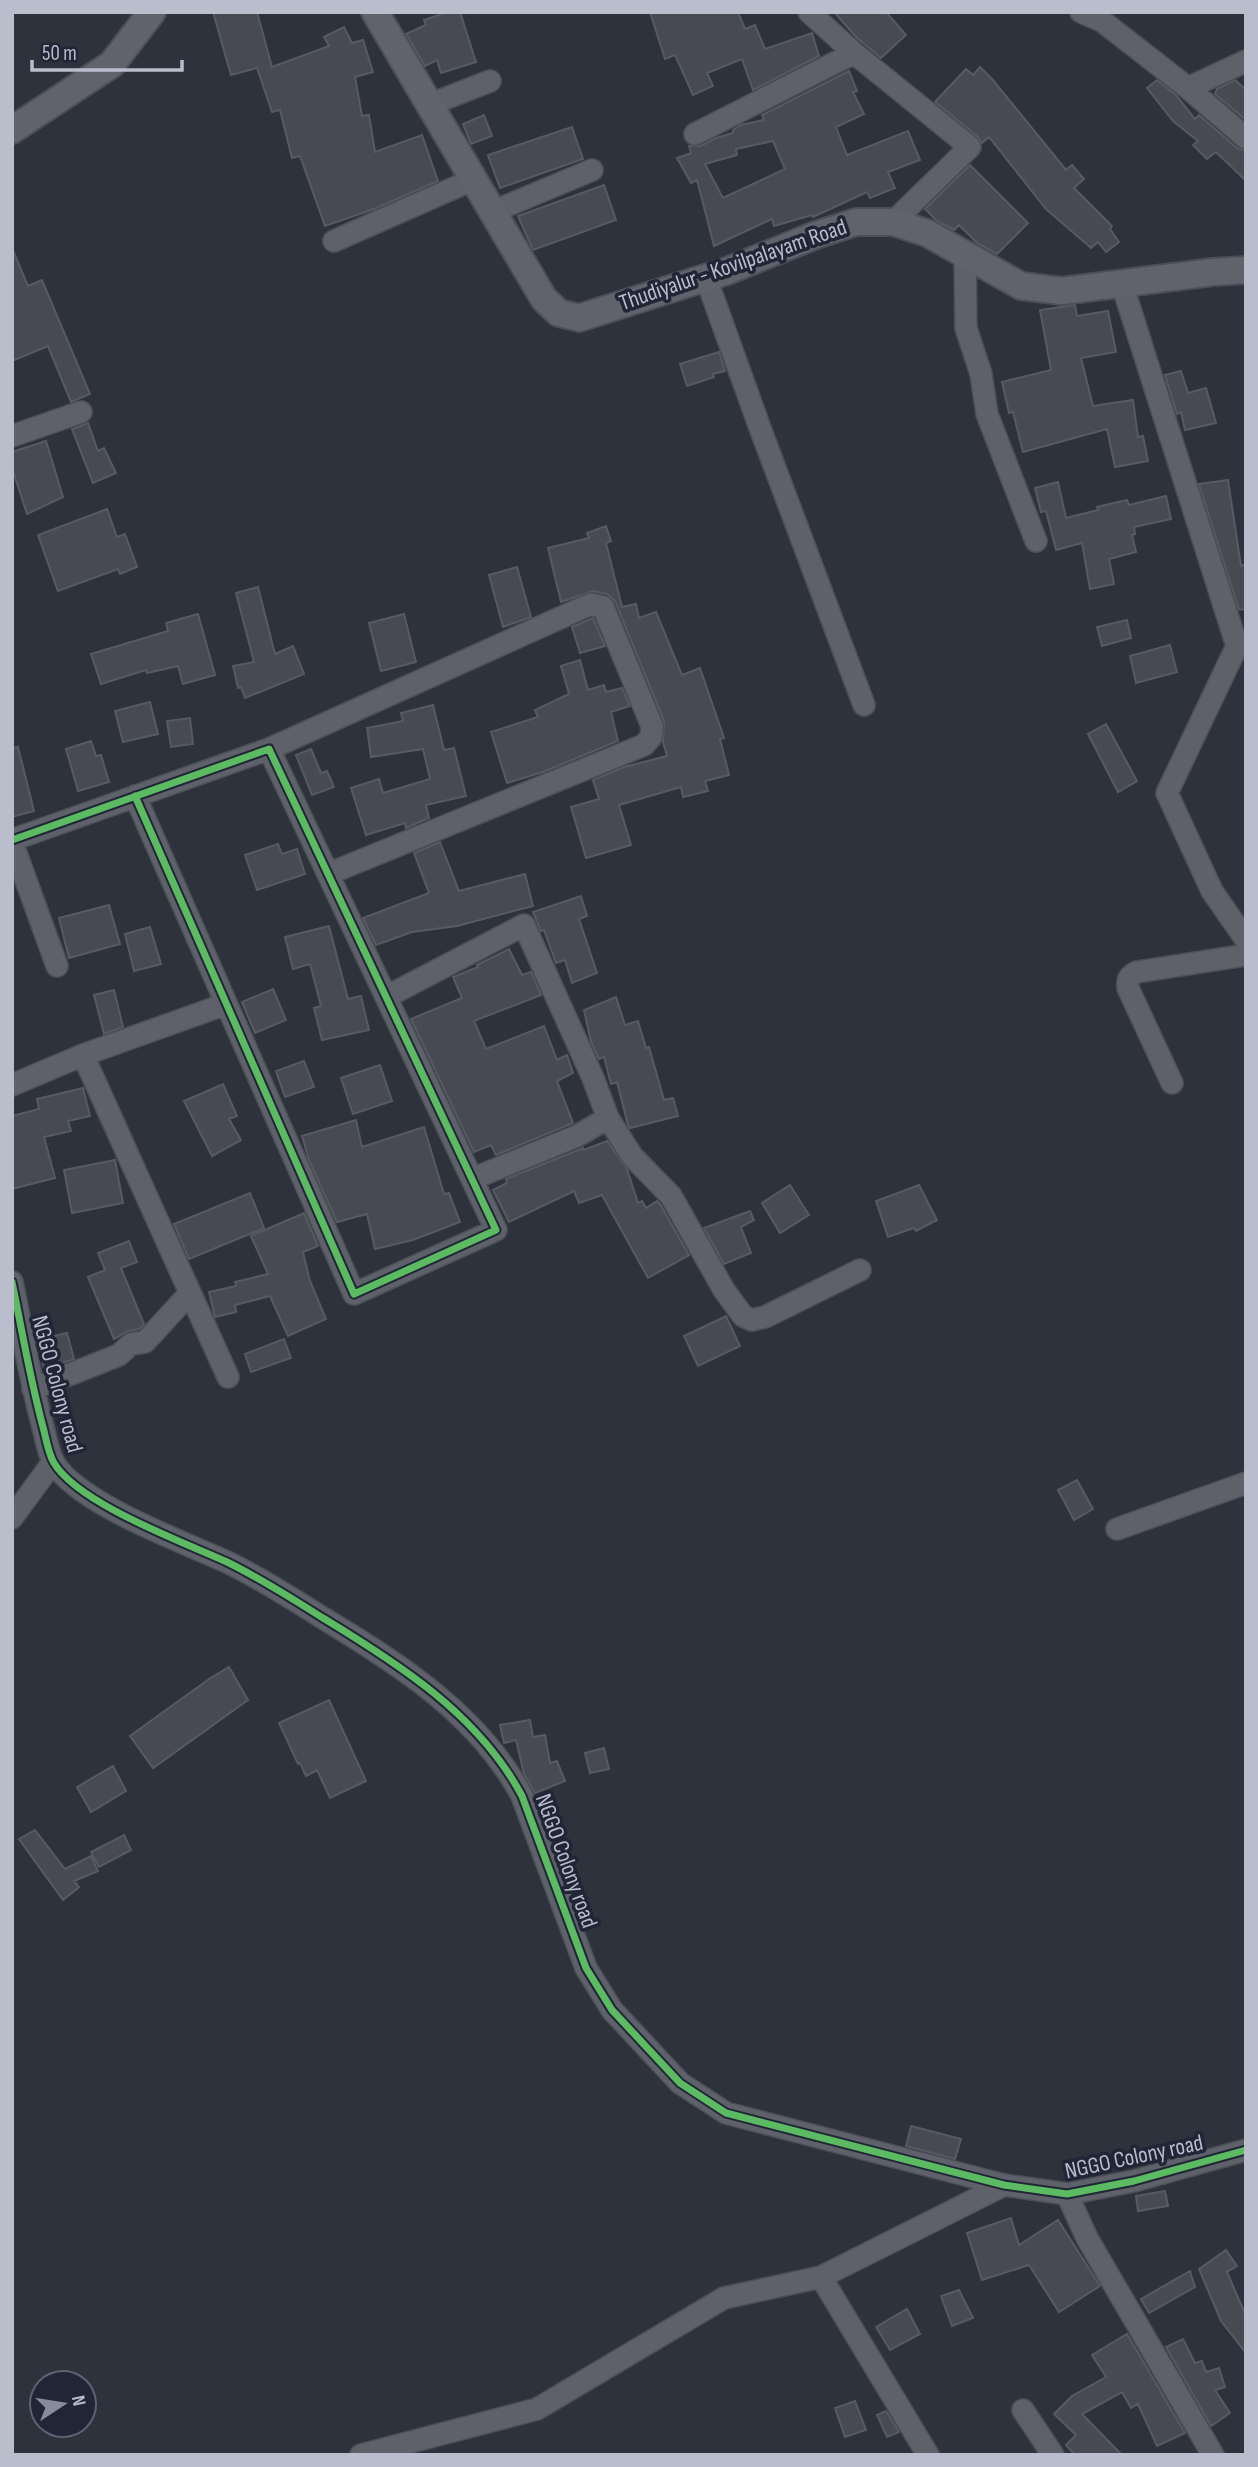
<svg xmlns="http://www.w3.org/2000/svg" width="1258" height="2467" font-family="'Sofia Sans Condensed',sans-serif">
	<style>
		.building { fill: #474a53; stroke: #565a63; stroke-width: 2; fill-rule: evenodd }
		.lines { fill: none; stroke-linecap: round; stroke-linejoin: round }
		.minor-casing { stroke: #4c4f56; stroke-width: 24 }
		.major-casing { stroke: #4c4f59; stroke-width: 30 }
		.minor { stroke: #5e616a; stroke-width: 21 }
		.major { stroke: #60636c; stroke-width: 26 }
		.cycleway-casing { stroke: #212637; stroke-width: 11 }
		.cycleway { stroke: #5cba63; stroke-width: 7 }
		.labels { text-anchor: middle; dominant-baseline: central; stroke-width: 7; stroke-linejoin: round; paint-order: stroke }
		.street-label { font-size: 23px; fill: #b9bdcc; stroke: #212637 }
	</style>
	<rect width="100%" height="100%" fill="#2e323c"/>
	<path class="building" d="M213 12H257L272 67 329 46 324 37 344 27 352 43 363 40 373 72 355 77 362 116 369 115 375 152 422 135 438 181 374 209 325 226 300 156 292 158 280 110 272 112 257 68 231 75Z
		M447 12H460L476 62 441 73 437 60 425 66 406 34 426 25 424 20Z
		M650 12H738L745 29 755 25 765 49 812 33 819 56 753 90 742 59 707 73 713 86 693 95 675 55 665 59Z
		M834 12H886L906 35 881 58 856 37Z
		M980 67 993 80 1066 170 1072 165 1084 179 1074 188 1112 226 1110 229 1119 242 1106 252 1098 242 1091 248 1046 209 989 137 982 143 978 137 935 102 966 69 973 75Z
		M849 71 857 91 853 92 864 114 836 127 847 155 908 131 920 160 888 172 895 188 870 198 867 192 813 217 812 215 774 226 772 219 714 246 697 180 691 183 677 158 691 153 689 146H701L716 138 733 133V130L741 125 764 120 762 115ZM773 141 785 169 723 198 705 164 737 155 736 149Z
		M1157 80 1176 95 1195 119 1199 115 1237 148 1246 151V181L1216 152 1207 159 1193 145 1198 141 1173 121 1147 88Z
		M1235 80 1246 90V120L1215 94 1217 89Z
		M484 115 492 136 471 144 463 124Z
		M572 127 583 159 500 188 488 155Z
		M970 165 1028 223 997 254 977 243 959 225 954 230 937 221 925 209Z
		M604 185 616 220 533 250 518 216Z
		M12 248 28 286 42 280 90 394 71 402 48 346 12 361Z
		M1075 305 1077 316 1108 311 1116 352 1081 358 1093 406 1133 400 1138 437 1143 436 1148 461 1115 467 1107 429 1023 452 1013 412 1009 413 1002 382 1051 370 1040 310Z
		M719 352 725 371 713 374 714 377 687 386 680 364Z
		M1181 371 1188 393 1206 388 1216 423 1185 430 1181 412 1177 414 1165 375Z
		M88 423 98 451 104 448 116 473 93 483 72 429Z
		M46 441 63 497 27 514 12 468V452Z
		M1228 480 1241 566 1246 564V609L1239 610 1199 484Z
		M1058 482 1066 518 1098 510 1097 507 1127 500 1129 505 1166 496 1171 519 1134 527 1135 534 1132 535 1136 552 1109 559 1114 584 1090 589 1082 543 1056 550 1046 511 1041 512 1035 488Z
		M107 509 117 537 125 534 137 567 120 574 118 569 58 591 38 535Z
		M606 526 611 541 606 543 622 607 636 604 639 618 656 612 682 675 700 668 724 738 720 739 729 775 705 781 708 791 683 797 681 787 619 805 631 845 586 858 571 807 599 799 593 780 624 767 667 756 663 742 664 721 615 601 607 594 593 591 561 602 548 548 589 538 587 533Z
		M517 567 531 617 503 627 489 575Z
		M258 587 275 654 293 646 304 674 245 698 241 687 238 688 233 666 254 662 236 593Z
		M198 614 215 675 183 684 178 666 147 673 146 670 101 684 91 654 168 631 166 623Z
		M404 614 416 662 381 671 369 623Z
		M593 618 605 646 580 653 572 627Z
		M1127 620 1131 638 1102 646 1097 627Z
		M1170 645 1177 672 1136 683 1130 656Z
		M580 660 588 690 604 685 606 692 622 688 630 706 611 712 618 741 543 772 507 783 491 732 538 717 535 710 569 694 561 666Z
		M150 702 158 734 123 742 115 711Z
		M433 705 444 750 454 748 466 796 426 805 429 818 406 828 405 823 366 835 351 788 379 779 383 793 430 779 423 749 371 757 367 728 403 721 401 713Z
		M190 718 193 744 171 747 167 721Z
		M1106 724 1137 781 1118 792 1088 734Z
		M91 741 96 756 101 755 109 782 78 791 66 749Z
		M18 747 34 811 12 817V748Z
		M311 749 321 773 327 771 334 787 312 795 296 755Z
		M440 842 459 891 525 874 533 906 457 926 412 932 376 945 363 918 429 893 414 853Z
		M278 844 282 854 297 849 305 874 257 890 245 855Z
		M581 896 587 916 579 919 597 973 572 983 565 960 556 963 544 930 541 931 533 912Z
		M109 905 120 944 69 958 59 918Z
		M329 926 348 999 361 996 369 1030 322 1040 314 1008 321 1006 310 964 293 969 285 937Z
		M150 927 161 964 134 971 125 934Z
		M509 949 522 975 531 972 541 995 474 1021 486 1049 544 1026 557 1060 567 1055 573 1073 557 1081 573 1123 496 1155 491 1145 474 1152 411 1019 462 998 453 977 478 967 477 965Z
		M273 989 286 1020 255 1033 242 1002Z
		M114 990 123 1027 104 1034 94 995Z
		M616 997 625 1025 638 1021 646 1048 649 1047 664 1100 673 1098 678 1116 630 1128 628 1125 617 1082 611 1084 604 1057 599 1059 591 1042 584 1010Z
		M304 1061 314 1087 285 1097 276 1071Z
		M380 1065 392 1101 353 1114 341 1078Z
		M223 1084 237 1116 229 1119 241 1140 212 1156 184 1101Z
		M83 1088 90 1116 68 1121 71 1131 44 1137 55 1178 12 1189V1116L39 1109 37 1099Z
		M356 1120 362 1147 424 1127 444 1194 449 1193 460 1222 413 1240 375 1249 367 1214 337 1222 309 1160 302 1136Z
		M607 1141 627 1169 638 1203 642 1201 646 1208 657 1201 660 1204 689 1255 648 1278 602 1195 579 1203 574 1191 509 1222 493 1190 507 1183 506 1179 583 1148 584 1150Z
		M115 1160 123 1203 72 1213 64 1170Z
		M790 1185 809 1215 780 1233 762 1203Z
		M919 1185 937 1220 916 1231 914 1228 888 1237 876 1201Z
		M250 1193 264 1228 189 1259 174 1224Z
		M750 1211 754 1220 741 1227 751 1253 724 1264 704 1228Z
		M304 1213 318 1246 303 1252 310 1281 326 1319 288 1336 270 1296 235 1305 236 1312 215 1317 209 1292 236 1286 235 1282 268 1274 251 1236Z
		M129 1241 137 1262 121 1268 144 1324 139 1329 128 1331 114 1339 88 1277 105 1270 98 1253Z
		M726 1316 740 1346 698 1366 684 1336Z
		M67 1333 74 1359 44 1369 37 1340Z
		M284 1339 291 1358 251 1372 245 1354Z
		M1077 1480 1093 1509 1074 1520 1058 1490Z
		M229 1667 248 1700 153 1768 130 1736 209 1679Z
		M329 1700 366 1781 330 1798 317 1770 306 1776 300 1763 298 1764 279 1723Z
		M530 1720 533 1737 545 1735 550 1763 557 1761 565 1781 535 1793 524 1774 516 1740 504 1743 500 1725Z
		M604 1748 609 1769 590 1773 585 1753Z
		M113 1766 126 1791 91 1812 77 1787Z
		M35 1830 65 1869 91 1856 98 1871 74 1881 79 1887 63 1900 19 1839Z
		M124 1835 131 1850 99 1867 91 1852Z
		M911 2126 961 2139 955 2159 906 2146Z
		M1165 2191 1168 2206 1138 2211 1136 2196Z
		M1011 2218 1019 2245 1058 2220 1100 2286 1059 2312 1029 2265 982 2280 967 2233Z
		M1226 2250 1237 2266 1227 2272 1246 2316V2353L1221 2321 1199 2269Z
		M1190 2271 1195 2287 1149 2313 1141 2299Z
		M959 2290 973 2318 952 2326 941 2296Z
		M907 2309 920 2334 890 2350 876 2327Z
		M1127 2334 1185 2433 1157 2446 1138 2404 1131 2408 1122 2392 1082 2414 1122 2455H1075L1066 2445 1076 2435 1054 2414 1072 2396 1106 2377 1092 2355Z
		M1183 2339 1195 2363 1202 2361 1206 2372 1219 2368 1225 2387 1215 2390 1230 2413 1211 2426 1166 2347Z
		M855 2401 866 2430 845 2437 835 2408Z
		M886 2411 899 2432 887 2437 877 2415Z"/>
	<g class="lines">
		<g class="minor-casing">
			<path id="minor" d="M809 12 854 53 970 147 893 222
				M1081 12 1102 21 1188 88 1246 138
				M1188 88 1246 61
				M429 105 490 81
				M695 134 854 53
				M492 212 592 170
				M334 241 472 180
				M965 253 966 328 981 374 987 414 1036 541
				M706 278 760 428 864 705
				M1122 284 1237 646 1167 793 1212 891 1246 940
				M12 436 81 412
				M269 749 591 604 603 607 652 726 651 737 644 745 328 874
				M12 840 269 749 496 1230 354 1294 135 796
				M12 842 57 966
				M386 997 524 925 593 1078 608 1118 632 1156 671 1196 724 1290 743 1316 752 1320 765 1317 860 1270
				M83 1055 226 1004
				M1172 1083 1128 988C1127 979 1129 976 1137 972L1246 955
				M12 1085 83 1055 228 1377
				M472 1179 577 1136 608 1118
				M12 1282C22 1330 30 1379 43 1427 46 1438 48 1453 54 1463 79 1504 181 1541 227 1562 260 1578 291 1598 323 1618 399 1664 479 1715 522 1796L586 1968 612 2010 680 2083 726 2113 1004 2185 1067 2194 1134 2181 1246 2150
				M33 1389 119 1355 131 1344 145 1342 190 1293
				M12 1518 53 1462
				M1117 1529 1246 1483
				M1067 2194 1087 2238 1213 2455
				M821 2277 928 2455
				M1023 2410 1053 2455
				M361 2455 537 2409 724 2298 821 2277 1004 2185"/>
		</g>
		<g class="major-casing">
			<path id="major" d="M375 12 544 299 559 313 579 318 727 271 816 235 856 222H893L927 233 1021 286 1062 291 1213 272 1246 270
				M12 130 112 64 152 12"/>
		</g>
		<use href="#minor" class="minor"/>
		<use href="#major" class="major"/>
		<g class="cycleway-casing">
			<path id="cycleway" d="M12 840 269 749 496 1230 354 1294 135 796
				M12 1282C22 1330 30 1379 43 1427 46 1438 48 1453 54 1463 79 1504 181 1541 227 1562 260 1578 291 1598 323 1618 399 1664 479 1715 522 1796L586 1968 612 2010 680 2083 726 2113 1004 2185 1067 2194 1134 2181 1246 2150"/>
		</g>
		<use href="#cycleway" class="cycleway"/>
	</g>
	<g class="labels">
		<g class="street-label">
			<text transform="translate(733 265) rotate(-19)">Thudiyalur - Kovilpalayam Road</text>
			<text transform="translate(57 1384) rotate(75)">NGGO Colony road</text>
			<text transform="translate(566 1861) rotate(70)">NGGO Colony road</text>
			<text transform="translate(1134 2157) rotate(-12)">NGGO Colony road</text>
		</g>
	</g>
	<rect width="1258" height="2467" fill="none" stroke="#b9bdcc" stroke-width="28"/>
	<g transform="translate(63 2404) rotate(78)"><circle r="33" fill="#212637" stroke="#5e6273" stroke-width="2"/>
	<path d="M0-5L12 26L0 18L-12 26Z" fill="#888c9a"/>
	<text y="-10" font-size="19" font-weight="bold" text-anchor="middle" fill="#b9bdcc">N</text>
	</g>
	<path d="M32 60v10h150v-10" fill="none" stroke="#b9bdcc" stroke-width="3.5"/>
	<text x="42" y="60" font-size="21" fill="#b9bdcc" stroke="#212637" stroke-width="5" paint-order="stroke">50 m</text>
</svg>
